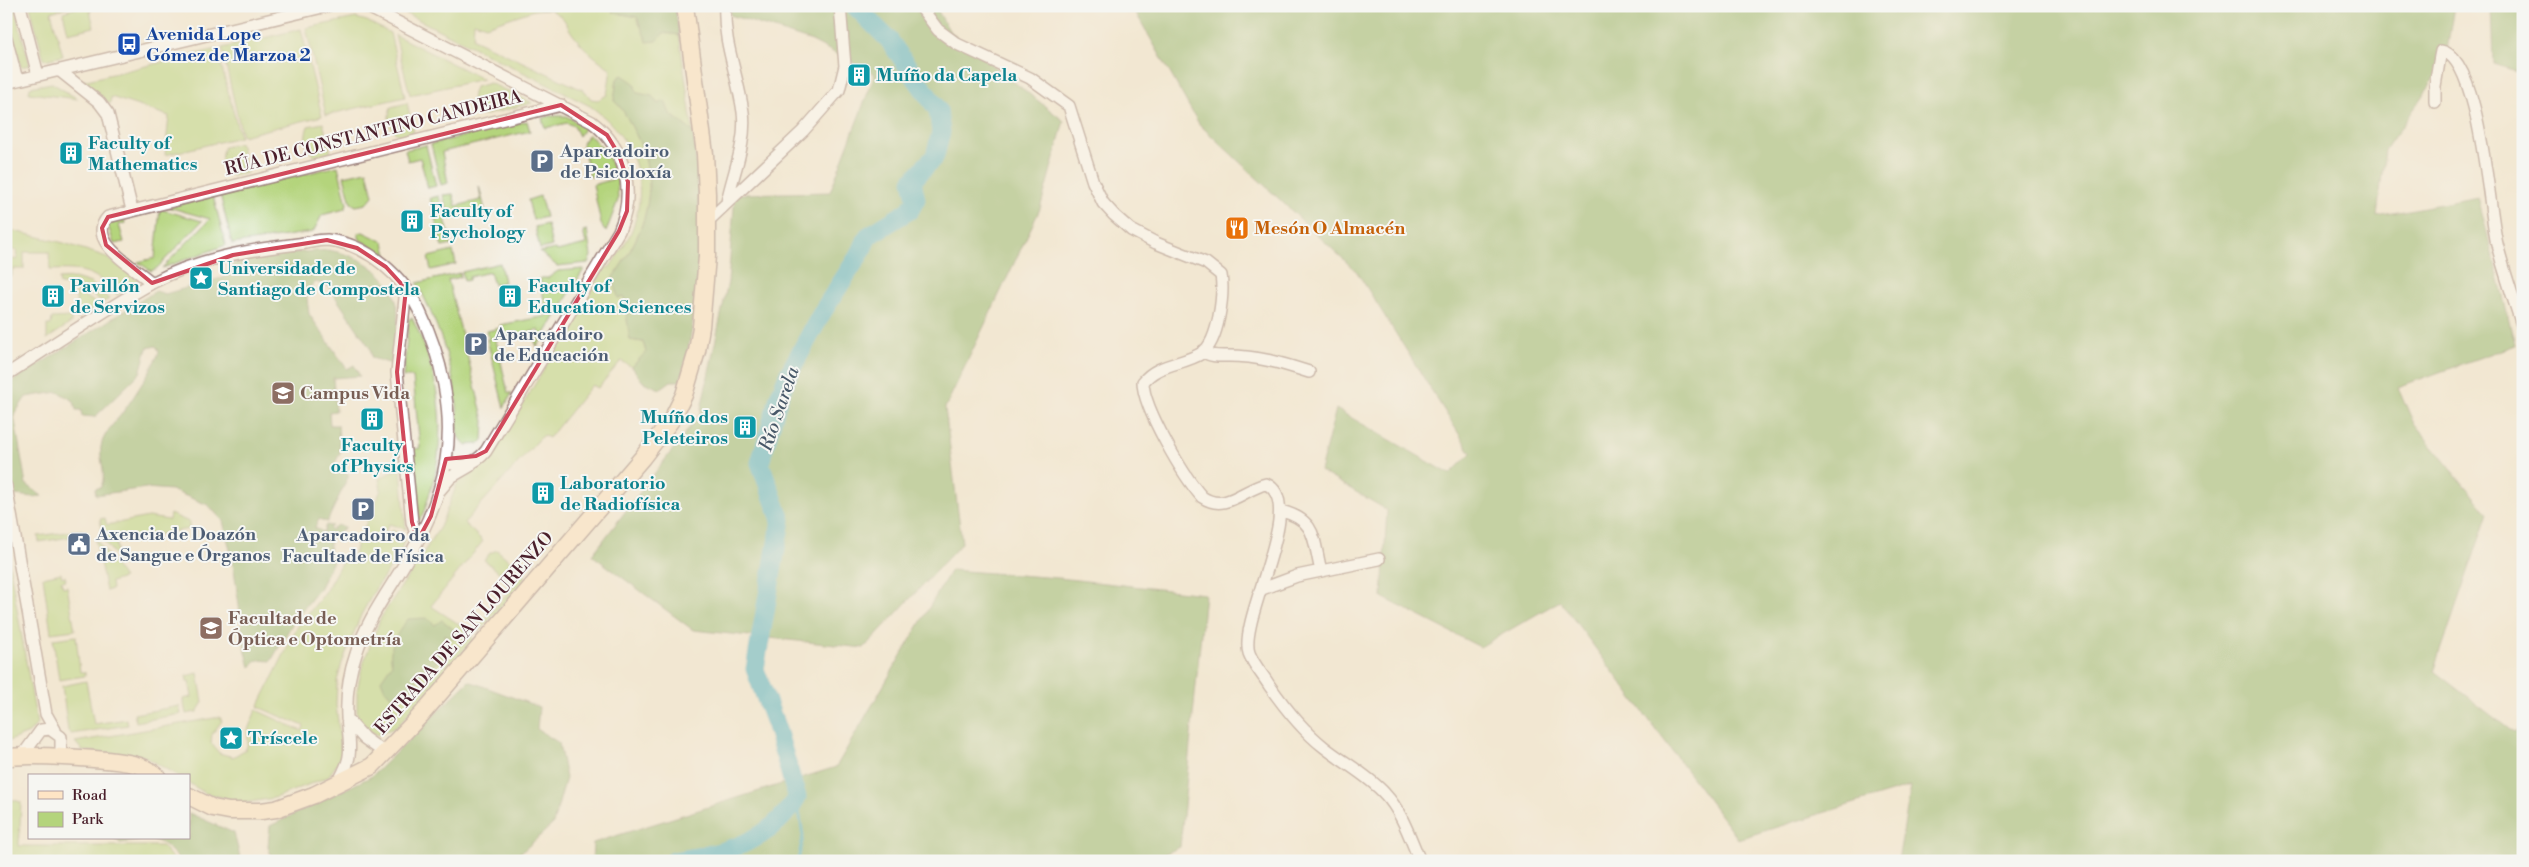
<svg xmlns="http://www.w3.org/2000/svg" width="2529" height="867" font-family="'Libre Bodoni',serif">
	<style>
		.green { fill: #b4d47c; stroke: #7f7a54; fill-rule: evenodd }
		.forest { fill: #8fb66c; stroke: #6c6a4c }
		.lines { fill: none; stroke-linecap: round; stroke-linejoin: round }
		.stream { stroke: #44adc3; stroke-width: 3 }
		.river { stroke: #44adc3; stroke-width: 19 }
		.street-casing { stroke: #9e837e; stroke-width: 14 }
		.secondary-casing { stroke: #9e837e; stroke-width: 19 }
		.street { stroke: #fff; stroke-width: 11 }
		.secondary { stroke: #fee5c5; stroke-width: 16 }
		.marked { fill: none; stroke: #d1495b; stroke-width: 4; stroke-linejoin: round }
		.labels { text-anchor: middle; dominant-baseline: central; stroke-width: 4; stroke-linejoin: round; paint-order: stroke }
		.transit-label { font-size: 18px; font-weight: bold; fill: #164399; stroke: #f6f6f2; text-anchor: start }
		.culture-label { font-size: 18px; font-weight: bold; fill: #0d838f; stroke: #f6f6f2; text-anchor: start }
		.street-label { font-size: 18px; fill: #4a1f2b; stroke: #f6f6f2 }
		.service-label { font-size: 18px; font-weight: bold; fill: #4e5e75; stroke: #f6f6f2; text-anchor: start }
		.food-label { font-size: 18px; font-weight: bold; fill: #c56008; stroke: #f6f6f2; text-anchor: start }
		.education-label { font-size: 18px; font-weight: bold; fill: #785e54; stroke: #f6f6f2; text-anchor: start }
		.water-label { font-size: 19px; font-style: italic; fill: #485868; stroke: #f6f6f2 }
	</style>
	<rect width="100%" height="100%" fill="#f6f6f2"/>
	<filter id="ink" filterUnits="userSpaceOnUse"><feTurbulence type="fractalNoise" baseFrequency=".02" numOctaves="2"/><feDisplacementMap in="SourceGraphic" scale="10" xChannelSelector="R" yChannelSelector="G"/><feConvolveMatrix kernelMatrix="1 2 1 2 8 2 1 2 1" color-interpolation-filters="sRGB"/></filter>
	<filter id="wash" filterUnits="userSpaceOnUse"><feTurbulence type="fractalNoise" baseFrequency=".0096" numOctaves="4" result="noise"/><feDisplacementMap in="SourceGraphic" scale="20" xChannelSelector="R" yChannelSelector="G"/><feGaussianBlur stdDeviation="1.12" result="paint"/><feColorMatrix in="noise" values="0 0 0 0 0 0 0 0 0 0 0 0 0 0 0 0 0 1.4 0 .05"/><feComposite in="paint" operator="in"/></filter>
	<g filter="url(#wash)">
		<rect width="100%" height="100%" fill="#f2e7d2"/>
		<path class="green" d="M6 6H14L30 65 21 67Z
			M30 6H71L51 12 63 56 44 60Z
			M82 6H91L92 10 90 11 94 27 68 33 63 12Z
			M391 6H611L613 12 637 17 639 24 656 41 664 33 679 35 693 132 658 104 651 96 637 93 617 79 614 101C623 108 628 119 633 129 663 183 647 230 613 277L624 297 630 340 643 342 646 352 632 367 621 361 598 388 592 385 549 438 543 435 464 523 483 541 431 606 468 630 473 640 397 727 377 735 361 727 357 714V690L362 667 380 619 440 527 457 484 491 458 604 268 610 267C618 254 628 241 633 227 651 178 630 134 590 106ZM549 9C570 20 562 21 575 37 585 50 598 60 611 69L607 95 598 100 591 99 585 91 473 39 474 22 486 26 534 10Z
			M356 18 367 21 390 33 405 97 326 115 306 28Z
			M301 29 322 116 242 136 222 48Z
			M395 35 483 79 410 95Z
			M217 49 240 137 165 155 169 116 111 97 110 104 83 81Z
			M52 83 78 99 29 93 30 87Z
			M490 83 531 102 532 103 482 116C472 106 470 100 475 87Z
			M407 103 414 133 399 136C388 127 387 120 391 107Z
			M550 116H566L585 127 579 136 574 126 567 123 545 128 542 118Z
			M527 121 530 131 442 152 448 183 441 185 431 144Z
			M323 123 331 153 315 157C305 146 303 140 308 126Z
			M589 134 607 154 614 171 590 177 582 143Z
			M240 143 247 173 232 176C221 167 219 160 224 147Z
			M426 145 436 186 428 188 420 158 408 161 405 150Z
			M338 166 347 204 345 209 322 215 313 232 232 244 220 194Z
			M367 171 373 196 366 204 356 206 351 203 344 176Z
			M617 178 618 200 606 232 601 224 593 185Z
			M479 186 485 210 450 219 443 195 453 194 456 206 481 200Z
			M213 196 226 245 162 268 210 219 168 207Z
			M439 196 452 245 442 247 430 198Z
			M540 196 546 217 533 220 528 200Z
			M160 209 202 221 157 268 151 271 138 262 155 258Z
			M124 218 125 223 119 225 124 242 114 244 108 225 112 221Z
			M547 224 552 246 540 249 535 227Z
			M6 229 64 243 104 256 139 280 117 295C94 270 83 269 50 270L49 252H24V269H12V276H6V260L18 259 17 250H6Z
			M587 230 591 256 588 263 557 266 540 252 556 249 557 251 586 244 583 231Z
			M363 232 384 242 387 255 360 240 358 233Z
			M453 251 456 264 431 270 428 257Z
			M500 263 504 282 494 285 490 272 469 277V280L464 281 462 272Z
			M584 269 537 347 535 341 541 339 539 330 496 340 508 393H512L504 408 487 339H489L487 331 500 328V325L547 316 540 278H548L558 271Z
			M460 273 461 277 448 280 484 421 483 440 479 444 466 445 458 436C457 426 458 415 457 405 452 361 437 322 417 283Z
			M75 278 91 283 109 299 104 302 76 286 60 285 59 279Z
			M76 291 99 305 77 319Z
			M71 317V323L47 339V325H51L52 318Z
			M412 318C439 371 449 434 430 492 427 501 425 513 419 520L417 519 410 450 420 448 413 377H403L409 319Z
			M398 468 401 469 406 529 389 524 381 540 392 530 405 536 400 554 376 588 361 615 342 663 337 681 336 705 342 753 339 761 328 777 274 798 244 803 205 793 189 783V776H178L144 756 83 751 75 742 220 717 222 721 212 734 211 743 219 753 233 757 246 749 248 742 247 732 256 710 302 731 304 726 258 707 298 626 324 594 341 563 354 556 356 546 381 490 379 479Z
			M170 514 189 522V529L116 542 118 559 103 540 100 519 105 518 107 525 148 517 169 520Z
			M82 530 83 535 39 542 38 536Z
			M95 538 124 578 111 582 112 589 106 591Z
			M6 545 37 724 29 733 6 742Z
			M497 550 523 572 525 579 479 632V626L515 585 484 560 490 553Z
			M61 573 62 577 65 576 66 580 61 581 63 587 67 586 75 630 51 633 43 577Z
			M76 636 80 672H85V676L59 680 53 639Z
			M198 673 203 702 197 712 186 714 183 699 192 697 189 681H187L186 676Z
			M86 681 94 724 127 719 128 725 71 734 68 731 62 686Z
			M179 706 181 714 136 722 134 714Z
			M6 798 21 802 19 846H162L175 861H6Z"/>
		<path class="forest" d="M611 6H675L679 35 664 33 656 41 647 42 637 17 613 12Z
			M731 6H935L950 32 1064 121 1040 209 945 408 962 543 864 648 693 630 592 555 700 414 728 282 735 194 830 192 875 74 812 41 730 15Z
			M1132 6H2454L2445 63 2385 150 2377 216 2478 197 2515 345 2398 387 2414 424 2488 514 2434 671 2514 733 2523 726V861H1898L1911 786 1738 839 1560 601 1480 647 1382 597 1387 510 1320 471 1336 409 1450 474 1471 453 1357 272 1199 124Z
			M2491 6H2523V73L2493 64Z
			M622 75 634 83 637 93 652 96 658 104 665 101 670 114 693 132C702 209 703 307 680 381H671L660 389 643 382 632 367 646 352 643 342 630 340 624 297 618 298 613 277C647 231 663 183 633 129 628 119 623 108 614 101L617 79Z
			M328 250C359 255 390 272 397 305 400 323 394 346 392 364L372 358 370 348 328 286 316 282 306 290 309 314 347 369 354 365 360 376 333 378 336 411 329 412 330 425H338L340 453 333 467 349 475 327 522 319 519 315 528 323 532 326 525 332 526 329 528 331 530 337 525 345 528 330 538 329 556 333 561 319 589 294 621 271 661 258 660 250 667 245 649 233 562 223 521 208 505 171 490 146 488 96 495 95 489 101 487C108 472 97 458 102 442 106 431 117 420 124 411 137 392 148 375 158 355L159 351 156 346 147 348 140 373 95 417 82 416 81 410H76L74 401 58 392 26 397 14 415 26 484 42 496 33 497 14 495 6 447V385L156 291 165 294 225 277 234 263 276 254Z
			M951 570 1059 578 1205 594 1180 847 1149 861H592L593 843 836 767Z
			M427 618 435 625 442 620 462 636 452 639 445 634 446 653 426 672 420 674C414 685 406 694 396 702L385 690 381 680 392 664C387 647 398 632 408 619Z
			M469 681 539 707 537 729 559 743 566 778 553 824 523 851 504 861H272L268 846 270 826 372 776Z
			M189 813 234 833 241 861H177L178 858C155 833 152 840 120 843L114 838H189Z"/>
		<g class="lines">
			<path class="stream" d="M797 797 803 836 798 861"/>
			<path class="river" d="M674 861C723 853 770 844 797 797L776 726 755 669 781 520 760 463 779 397 788 375 823 311 861 252 868 236 910 210 916 199 912 181 935 156 941 132 938 110 889 40 855 6"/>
		</g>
	</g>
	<g filter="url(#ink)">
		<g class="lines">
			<g class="street-casing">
				<path id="street" d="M20 6 38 75
					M366 6 592 122C626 148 636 192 619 231L486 451C477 462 459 473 446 459
					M725 6C723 43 738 75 743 112 747 142 733 173 727 202
					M920 6 938 30 957 44 1030 78 1069 106 1093 182 1103 203 1114 215 1131 230 1156 243 1206 263 1221 275C1224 293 1219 341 1202 353 1183 365 1158 363 1143 382 1143 408 1184 477 1202 497 1226 513 1243 489 1266 484 1308 502 1238 619 1249 653 1253 664 1263 675 1269 685 1285 708 1302 730 1324 747 1344 763 1368 775 1385 794 1402 812 1410 838 1420 861
					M6 38 17 80
					M60 71 99 102 108 114 132 210
					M6 83 327 6
					M2435 102V86L2440 56 2441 51C2480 56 2489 212 2497 244 2504 272 2514 300 2523 328
					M708 221 803 131 839 90 845 66 840 6
					M152 283C136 268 85 242 108 217L561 105
					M406 289 397 372 412 522 418 540
					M1203 351C1210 357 1220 356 1229 356 1258 356 1281 363 1309 372
					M6 375C54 344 102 311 152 283 196 259 248 250 298 244 307 243 318 240 327 240 367 243 404 277 420 312 441 356 454 411 446 460 440 499 423 535 402 568 385 596 366 622 356 654 349 674 346 696 347 717 348 729 351 744 349 756 348 765 342 775 338 783
					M6 486 46 714 55 730
					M440 490 451 477 470 466
					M1281 511C1317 520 1313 539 1321 571
					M1262 589 1297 576 1379 559
					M347 719 364 738 378 748 382 758
					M18 755 25 752 41 730 50 729 61 737V758"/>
			</g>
			<g class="secondary-casing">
				<path id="secondary" d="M6 758C24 753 113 759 133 764 142 766 150 770 157 776
					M189 796 213 808 229 811H261L276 809 314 795 372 766 421 715 642 458 672 419 684 395 697 351 701 327 707 256V194L705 154 685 6"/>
			</g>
			<use href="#street" class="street"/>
			<use href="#secondary" class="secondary"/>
		</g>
	</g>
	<path d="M0 0H2529V867H0ZM561 105 607 135 619 155 628 182 627 211 619 231 486 451 476 456 446 459 431 516 418 540 412 522 397 372 406 289 386 267 357 248 327 240 233 255 152 283 106 245 102 228 108 217Z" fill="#f2e7d2" fill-opacity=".55" fill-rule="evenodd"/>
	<path class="marked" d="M561 105 607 135 619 155 628 182 627 211 619 231 486 451 476 456 446 459 431 516 418 540 412 522 397 372 406 289 386 267 357 248 327 240 233 255 152 283 106 245 102 228 108 217Z"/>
	<defs>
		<g id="bus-square" transform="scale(1.25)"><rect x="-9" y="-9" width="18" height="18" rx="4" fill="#1a4fb4" stroke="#f6f6f2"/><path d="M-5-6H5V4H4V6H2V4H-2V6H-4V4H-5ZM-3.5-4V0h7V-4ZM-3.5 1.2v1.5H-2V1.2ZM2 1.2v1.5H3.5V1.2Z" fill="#fff"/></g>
		<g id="building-square" transform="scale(1.25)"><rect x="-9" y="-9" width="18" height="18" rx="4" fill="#0f9aa8" stroke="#f6f6f2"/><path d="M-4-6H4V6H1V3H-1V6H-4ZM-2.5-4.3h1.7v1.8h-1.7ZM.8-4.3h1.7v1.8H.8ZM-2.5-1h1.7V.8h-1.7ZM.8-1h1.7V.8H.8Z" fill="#fff"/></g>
		<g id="parking-square" transform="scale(1.25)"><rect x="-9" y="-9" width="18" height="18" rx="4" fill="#5c6f8a" stroke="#f6f6f2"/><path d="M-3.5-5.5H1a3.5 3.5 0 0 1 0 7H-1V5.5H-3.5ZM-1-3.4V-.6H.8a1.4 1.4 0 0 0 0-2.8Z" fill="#fff"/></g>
		<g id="restaurant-square" transform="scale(1.25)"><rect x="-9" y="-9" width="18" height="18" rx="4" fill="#e8710a" stroke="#f6f6f2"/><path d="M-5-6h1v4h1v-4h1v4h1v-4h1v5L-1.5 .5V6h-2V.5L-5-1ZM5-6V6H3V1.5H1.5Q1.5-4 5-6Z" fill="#fff"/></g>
		<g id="sight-square" transform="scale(1.25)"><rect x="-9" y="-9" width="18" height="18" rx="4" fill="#0f9aa8" stroke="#f6f6f2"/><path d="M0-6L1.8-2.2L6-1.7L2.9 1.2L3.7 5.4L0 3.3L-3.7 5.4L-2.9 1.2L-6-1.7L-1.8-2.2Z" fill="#fff"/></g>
		<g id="university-square" transform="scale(1.25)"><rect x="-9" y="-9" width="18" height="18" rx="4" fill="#8d6e63" stroke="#f6f6f2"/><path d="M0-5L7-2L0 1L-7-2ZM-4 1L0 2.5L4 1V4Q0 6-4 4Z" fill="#fff"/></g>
		<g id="civic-square" transform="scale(1.25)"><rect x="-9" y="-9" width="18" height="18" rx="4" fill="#5c6f8a" stroke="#f6f6f2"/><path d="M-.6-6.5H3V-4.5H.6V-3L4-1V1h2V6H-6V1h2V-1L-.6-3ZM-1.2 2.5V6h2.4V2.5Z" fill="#fff"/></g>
	</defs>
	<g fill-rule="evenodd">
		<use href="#bus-square" x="129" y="44"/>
		<use href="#building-square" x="859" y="75"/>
		<use href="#building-square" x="71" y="153"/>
		<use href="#parking-square" x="542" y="161"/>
		<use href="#building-square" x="412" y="221"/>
		<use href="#restaurant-square" x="1237" y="228"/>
		<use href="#sight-square" x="201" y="278"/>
		<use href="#building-square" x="53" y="296"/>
		<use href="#building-square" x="510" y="296"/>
		<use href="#parking-square" x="476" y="344"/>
		<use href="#university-square" x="283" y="393"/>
		<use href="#building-square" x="372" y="419"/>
		<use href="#building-square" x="745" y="427"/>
		<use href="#building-square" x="543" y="493"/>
		<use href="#parking-square" x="363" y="509"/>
		<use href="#civic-square" x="79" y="544"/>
		<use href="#university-square" x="211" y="628"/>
		<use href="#sight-square" x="231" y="738"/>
	</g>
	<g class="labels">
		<g class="transit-label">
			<text x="146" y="34">Avenida Lope<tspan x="146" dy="21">Gómez de Marzoa 2</tspan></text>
		</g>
		<g class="culture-label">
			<text x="876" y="75">Muíño da Capela</text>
			<text x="88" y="143">Faculty of<tspan x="88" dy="21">Mathematics</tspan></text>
			<text x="430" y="211">Faculty of<tspan x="430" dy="21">Psychology</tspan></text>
			<text x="218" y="268">Universidade de<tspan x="218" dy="21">Santiago de Compostela</tspan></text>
			<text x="70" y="286">Pavillón<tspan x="70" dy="21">de Servizos</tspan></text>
			<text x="528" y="286">Faculty of<tspan x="528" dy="21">Education Sciences</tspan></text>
			<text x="728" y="417" text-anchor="end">Muíño dos<tspan x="728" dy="21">Peleteiros</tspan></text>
			<text x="372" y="445" text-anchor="middle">Faculty<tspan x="372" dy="21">of Physics</tspan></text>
			<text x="560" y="483">Laboratorio<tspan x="560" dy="21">de Radiofísica</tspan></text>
			<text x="248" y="738">Tríscele</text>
		</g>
		<g class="street-label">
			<text transform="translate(373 133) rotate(-14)">RÚA DE CONSTANTINO CANDEIRA</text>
			<text transform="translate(464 633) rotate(-49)">ESTRADA DE SAN LOURENZO</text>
		</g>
		<g class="service-label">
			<text x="560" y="151">Aparcadoiro<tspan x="560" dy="21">de Psicoloxía</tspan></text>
			<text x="494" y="334">Aparcadoiro<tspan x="494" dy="21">de Educación</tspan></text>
			<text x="96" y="534">Axencia de Doazón<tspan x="96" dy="21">de Sangue e Órganos</tspan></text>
			<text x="363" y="535" text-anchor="middle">Aparcadoiro da<tspan x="363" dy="21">Facultade de Física</tspan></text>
		</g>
		<g class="food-label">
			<text x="1254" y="228">Mesón O Almacén</text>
		</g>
		<g class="education-label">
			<text x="300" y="393">Campus Vida</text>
			<text x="228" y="618">Facultade de<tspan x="228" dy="21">Óptica e Optometría</tspan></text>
		</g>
		<g class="water-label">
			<text transform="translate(779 409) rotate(-71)">Río Sarela</text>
		</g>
	</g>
	<rect width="2529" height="867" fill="none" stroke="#f6f6f2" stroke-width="25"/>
	<rect x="28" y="774" width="162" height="65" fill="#f6f6f2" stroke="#b1a0a2"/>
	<rect x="38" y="791" width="25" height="8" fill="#fee5c5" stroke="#b1a0a2"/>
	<text x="72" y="800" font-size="15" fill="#4a1f2b">Road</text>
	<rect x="38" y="812" width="25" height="15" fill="#b4d47c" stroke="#b1a0a2"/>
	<text x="72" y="824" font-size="15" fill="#4a1f2b">Park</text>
</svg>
